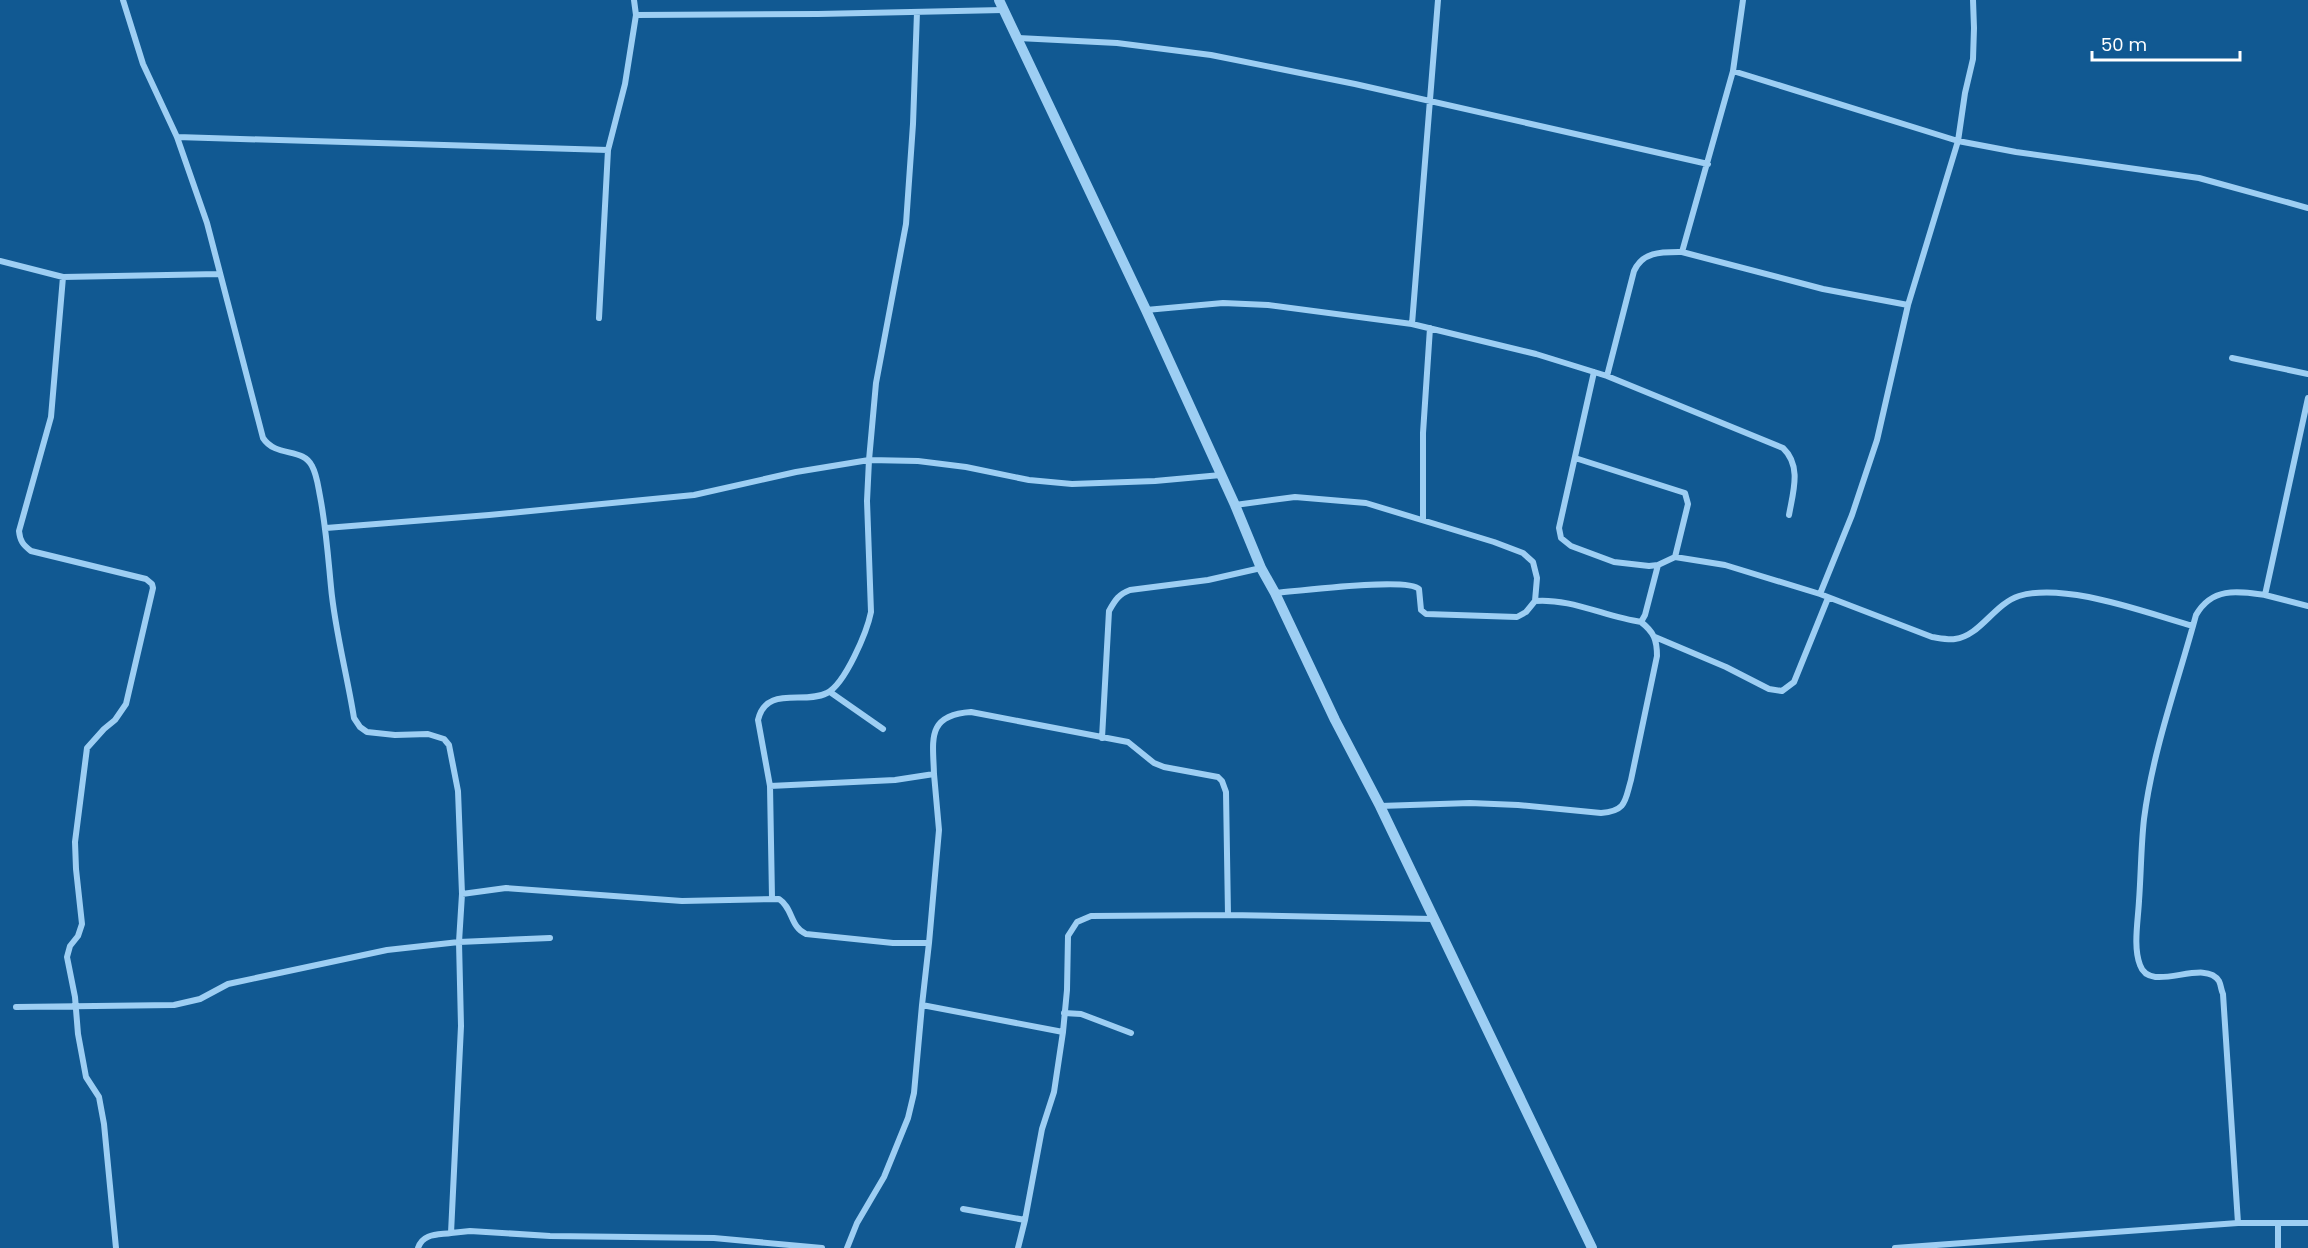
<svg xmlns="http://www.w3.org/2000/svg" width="2308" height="1248" font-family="Poppins,sans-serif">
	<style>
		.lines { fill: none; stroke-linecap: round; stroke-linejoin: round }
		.minor { stroke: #9dcef3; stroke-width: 6 }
		.tertiary { stroke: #9dcef3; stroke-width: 10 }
	</style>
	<rect width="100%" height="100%" fill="#115992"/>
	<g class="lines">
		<path class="minor" d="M123 0 143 64 177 137 207 223 263 438C276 458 303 447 312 466 317 475 318 486 320 496 326 527 328 556 331 587 335 631 347 674 354 718L360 727 367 732 395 735 428 734 444 739 449 745 458 791 462 894 459 942 461 1026 451 1233C438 1235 423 1233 418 1248
			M636 15 818 14 1003 10
			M1018 38 1117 43 1211 55 1355 84 1708 164
			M1733 71 1743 0
			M177 137 608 150
			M1682 252 1823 289 1908 305
			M0 261 63 277 219 274
			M63 277 51 417 19 531C20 541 23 545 31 551L146 579 152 584 153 588 126 704 115 720 104 729 87 748 75 842 76 869 82 924 78 936 70 946 67 957 75 997 78 1034 86 1077 99 1097 104 1124 116 1248
			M1146 310 1223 303 1268 305 1412 324 1536 354 1607 376 1783 448C1802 466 1793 492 1789 515
			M599 318 608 150 625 84 636 15 634 0
			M1412 324 1438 0
			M2232 358 2308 374
			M1594 372 1559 528 1561 538 1571 546 1614 562 1649 566 1658 565 1675 557 1725 565 1820 594 1932 637C1939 638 1948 640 1955 639 1980 636 1994 604 2019 596 2066 582 2146 613 2193 626
			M1607 376 1634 271C1643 251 1662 252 1682 252L1733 71 1958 141 2016 152 2199 178 2308 208
			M1575 458 1685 493 1688 504 1675 557
			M1235 505 1295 497 1366 503 1494 542 1523 553 1533 562 1537 578 1535 601
			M1423 519V433L1430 328
			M326 528 489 515 694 495 796 472 869 460 918 461 966 467 1029 480 1072 484 1155 481 1221 475
			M1275 593C1297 591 1408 577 1419 589L1421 610 1426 614 1517 617 1526 612 1535 601C1570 598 1606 617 1641 622L1645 615 1658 565
			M1820 594 1852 515 1877 440 1908 305 1958 141 1965 93 1973 59 1974 28 1973 0
			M2265 595 2308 606
			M1655 637 1726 667 1769 689 1782 691 1794 682 1828 598
			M830 692 883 729
			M1102 738 1109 611C1115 600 1119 594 1130 590L1208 580 1261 568
			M770 786 758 720C766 685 804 705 827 693 845 684 867 632 871 612L867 501 869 460 876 383 906 224 913 124 917 12
			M1380 806 1470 803 1518 805 1601 813C1627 811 1625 800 1631 780L1657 656C1657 640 1654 632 1641 622
			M462 894 506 888 682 901 779 899C793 908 790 927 806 934L893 943H929L922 1005 1063 1032 1067 990 1068 936 1077 922 1091 916 1228 915 1433 919
			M772 898 770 786 895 780 934 774C933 740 926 715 971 712L1128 742 1154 763 1164 767 1218 777 1222 781 1226 792 1228 915
			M929 943 939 830 934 774
			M16 1007 174 1005 200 999 228 984 387 950 459 942 550 938
			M1064 1013 1081 1014 1131 1033
			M963 1209 1025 1220 1042 1129 1054 1092 1063 1032
			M2238 1223 2223 994C2221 990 2221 985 2219 981 2204 957 2150 995 2140 965 2133 947 2138 921 2139 901 2141 874 2141 846 2144 819 2153 749 2178 682 2196 615 2212 587 2237 591 2265 595L2308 398
			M2278 1223V1248
			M451 1233 470 1231 550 1236 714 1238 822 1248
			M847 1248 857 1223 884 1177 908 1118 914 1093 922 1005
			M1018 1248 1025 1220
			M1895 1248 2238 1223H2308"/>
		<path class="tertiary" d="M999 0 1146 310 1235 505 1261 568 1275 593 1335 720 1380 806 1592 1248"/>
	</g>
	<path d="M2092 51v9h148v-9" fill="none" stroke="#ffffff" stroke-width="3"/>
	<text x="2101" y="51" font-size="18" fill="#ffffff" stroke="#115992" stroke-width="4.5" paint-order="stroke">50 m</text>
</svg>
